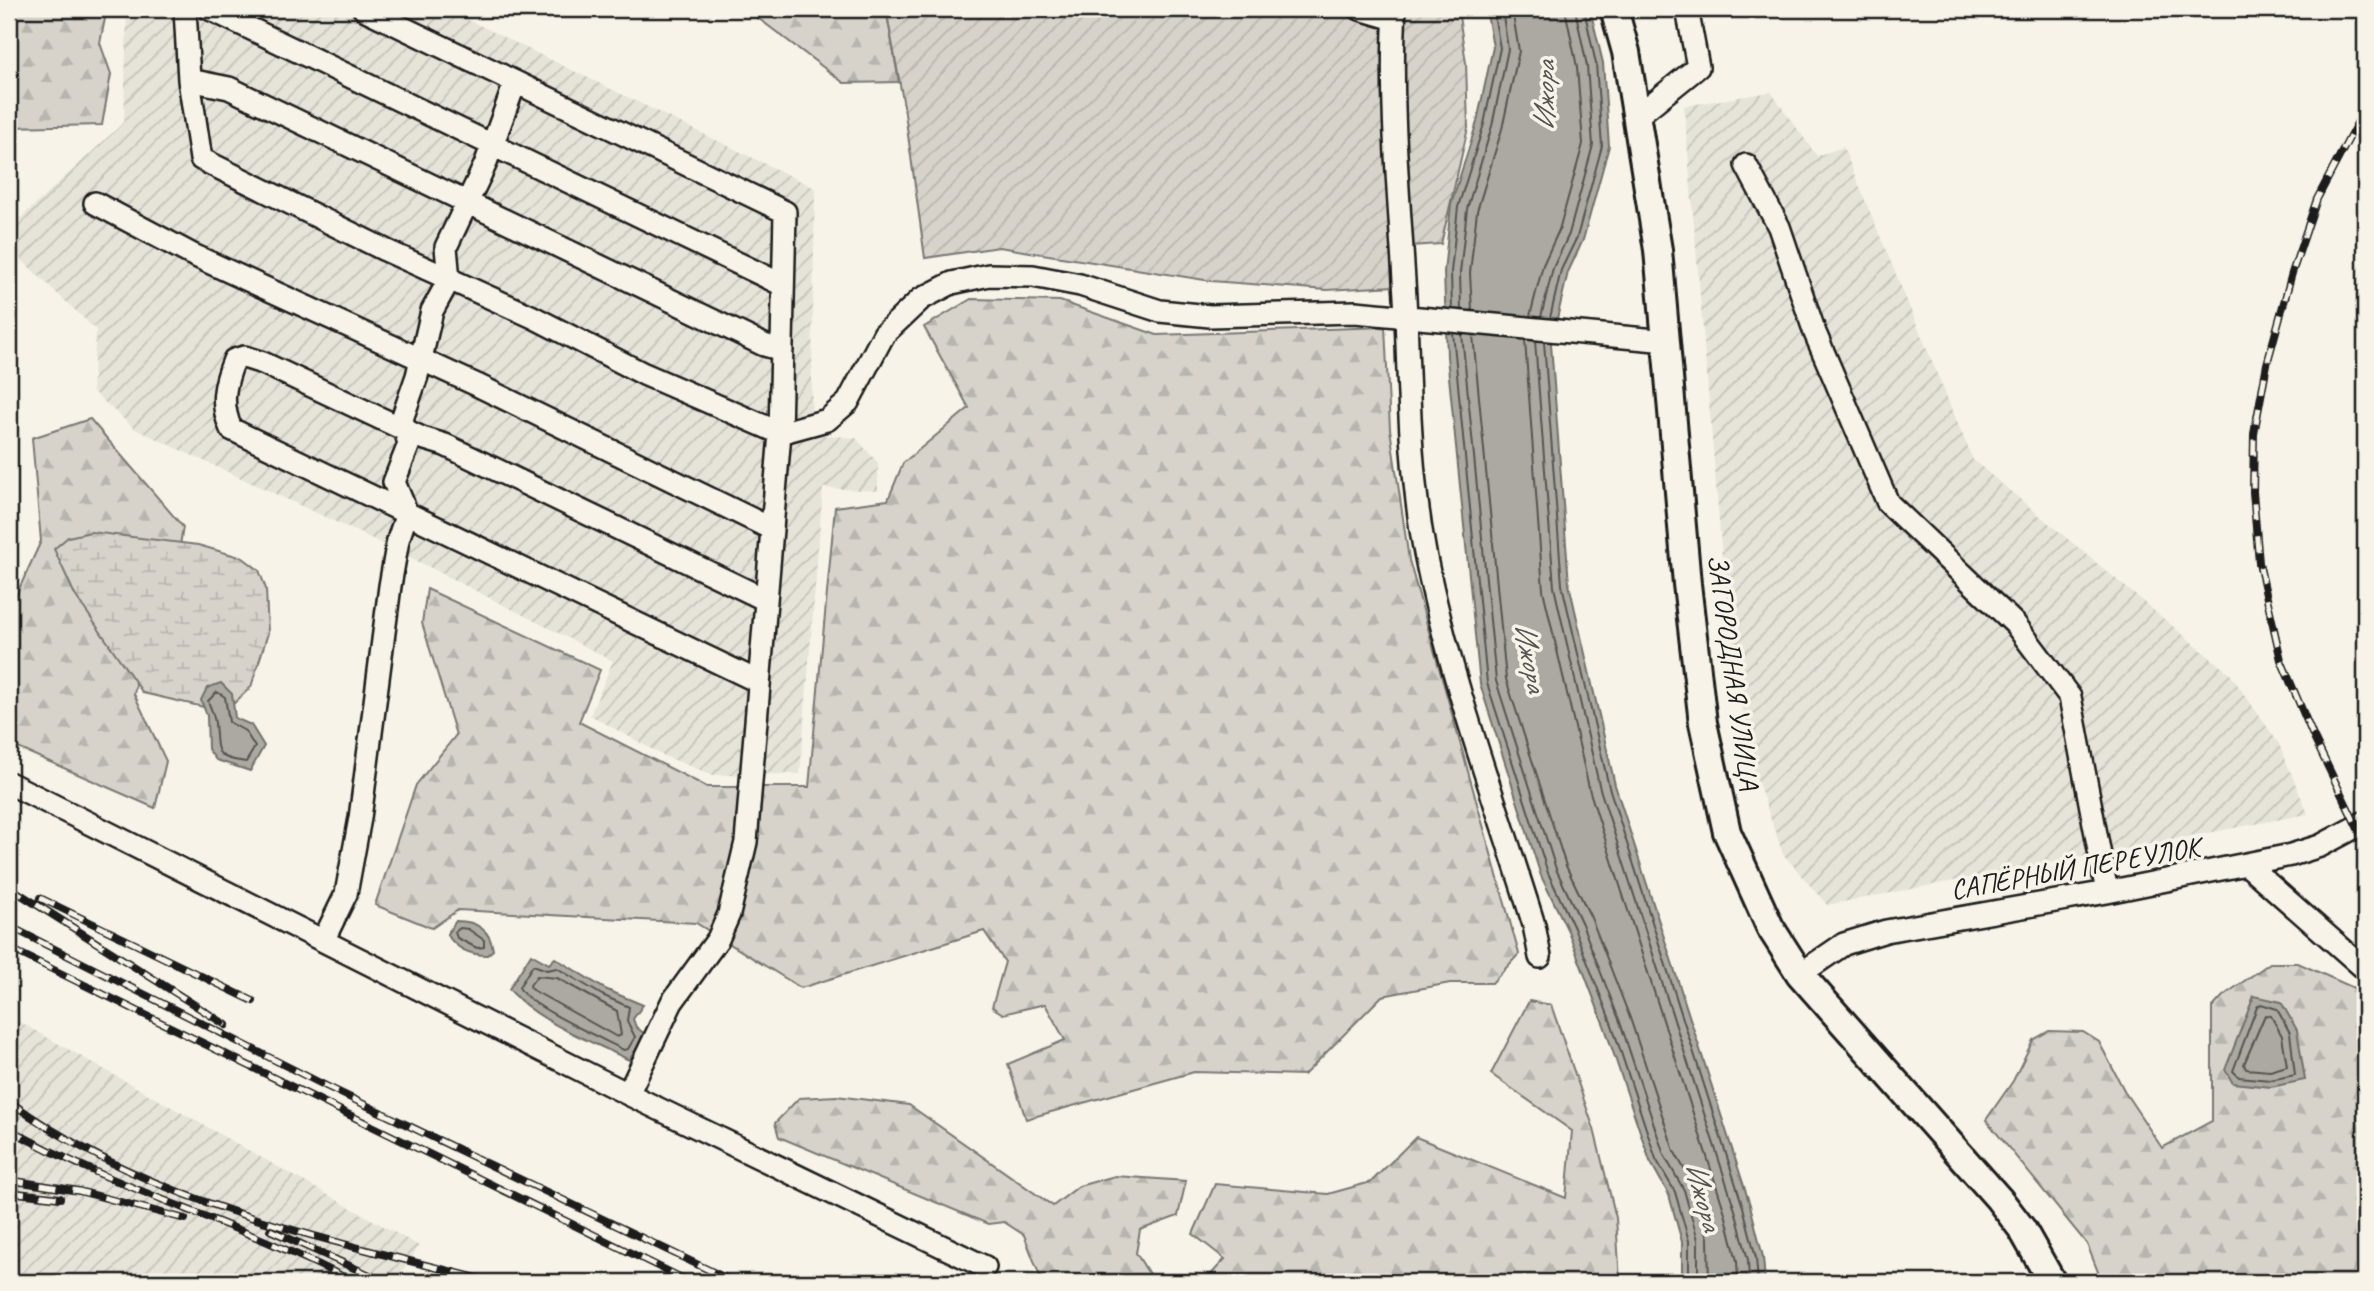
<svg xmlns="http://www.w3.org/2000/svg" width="2374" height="1291" font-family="Caveat,sans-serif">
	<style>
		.industrial { fill: url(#industrial-furrows) }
		.forest { fill: url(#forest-firs); stroke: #7a7874; stroke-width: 2 }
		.wetland { fill: url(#wetland-marsh); stroke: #7a7874; stroke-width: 2 }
		.garden { fill: url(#garden-furrows); stroke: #7a7874; stroke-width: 2 }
		.water { fill: #aca9a2; stroke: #72716c; stroke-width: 2 }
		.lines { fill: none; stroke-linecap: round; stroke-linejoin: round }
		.shore { stroke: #565452; stroke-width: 2 }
		.minor-casing { stroke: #1c1c1c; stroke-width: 26 }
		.major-casing { stroke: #1c1c1c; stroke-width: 32 }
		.minor { stroke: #f7f3e8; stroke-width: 21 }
		.major { stroke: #f7f3e8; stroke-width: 26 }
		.rail-casing { stroke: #1c1c1c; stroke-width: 8 }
		.rail { stroke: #f7f3e8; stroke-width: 5; stroke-dasharray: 16; stroke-linecap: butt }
		.labels { text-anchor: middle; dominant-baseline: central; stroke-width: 7; stroke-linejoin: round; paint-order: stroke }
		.street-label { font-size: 28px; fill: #1c1c1c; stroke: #f7f3e8 }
		.water-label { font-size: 30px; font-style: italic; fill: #565452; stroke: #f7f3e8 }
	</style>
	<defs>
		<pattern id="industrial-furrows" width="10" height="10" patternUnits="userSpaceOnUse" patternTransform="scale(1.75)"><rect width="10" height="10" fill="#e6e3d9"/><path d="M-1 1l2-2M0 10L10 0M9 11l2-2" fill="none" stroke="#c5c2ba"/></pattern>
		<pattern id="forest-firs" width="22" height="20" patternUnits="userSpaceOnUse" patternTransform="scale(1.75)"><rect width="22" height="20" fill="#d7d3cb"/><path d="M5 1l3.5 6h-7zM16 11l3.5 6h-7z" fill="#b8b5ae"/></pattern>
		<pattern id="wetland-marsh" width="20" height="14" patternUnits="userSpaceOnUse" patternTransform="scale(1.75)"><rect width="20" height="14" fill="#d7d3cb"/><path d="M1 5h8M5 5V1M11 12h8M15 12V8" fill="none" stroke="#b8b5ae"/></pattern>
		<pattern id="garden-furrows" width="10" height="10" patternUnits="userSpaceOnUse" patternTransform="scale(1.75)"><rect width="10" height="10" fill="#d7d3cb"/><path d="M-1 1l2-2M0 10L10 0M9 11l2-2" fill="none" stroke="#b8b5ae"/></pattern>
	</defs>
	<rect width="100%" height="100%" fill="#f7f3e8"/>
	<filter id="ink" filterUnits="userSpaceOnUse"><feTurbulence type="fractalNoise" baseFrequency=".0143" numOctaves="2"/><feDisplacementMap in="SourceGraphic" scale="14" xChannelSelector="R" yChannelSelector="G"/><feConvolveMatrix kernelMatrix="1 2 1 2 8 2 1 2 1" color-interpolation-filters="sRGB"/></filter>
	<g filter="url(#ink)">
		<path class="industrial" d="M127 9H446L815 188 811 434 856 438 878 463V491L823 488 800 774 713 775 664 756 590 715 613 661 396 550 135 429 92 391 96 330 9 248V229L124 122Z
			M1771 92 1817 156 1843 147 1973 460 2230 674 2279 744 2308 814 1827 905 1783 854 1749 757 1724 580 1684 106Z
			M9 1016 419 1246 401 1273 423 1282H9Z"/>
		<path class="forest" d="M9 9H107L100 43 111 74 102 125 9 127Z
			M746 9H886L899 82 844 83Z
			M971 299 1060 301 1157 335 1385 327 1390 429 1409 560 1519 954 1492 983H1450L1382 996 1304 1075 1194 1072 1026 1119 1008 1064 1065 1040 1045 1004 1003 1014 992 1007 1005 962 984 931 801 988 696 923 458 910 432 928 375 905 416 785 456 735 422 623 427 589 600 670 579 722 707 787H809L835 507 888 500 903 463 969 408 924 327Z
			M90 419 183 527 177 563 147 630 134 694 166 761 155 808 9 744V600H14L41 541 32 438Z
			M2270 963H2298L2365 993V1205L2361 1206 2365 1226V1282H2102L2087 1244 1986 1120 2013 1081 2033 1040 2049 1031 2083 1032 2099 1042 2126 1094 2162 1148 2212 1121V1008L2223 996Z
			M1529 1001 1551 1005 1594 1129 1616 1218 1620 1282H1168L1205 1281 1225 1259 1193 1234 1215 1184 1328 1194 1371 1182 1416 1137 1566 1198 1572 1131 1491 1074Z
			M836 1096 909 1105 1053 1206 1079 1186 1115 1176 1186 1181 1178 1216 1140 1230 1136 1253 1154 1282H1047L1041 1279 1024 1235 1004 1222 988 1224 779 1137 775 1123 799 1098Z"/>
		<path class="wetland" d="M91 532 198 545 243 558 259 570 266 589 268 633 251 687 225 712 143 693 75 595 54 549 68 537Z"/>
		<path class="garden" d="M886 9H1388L1394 286 1327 290 1211 281 999 247 925 258 904 106Z
			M1401 9H1458L1466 63 1468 128 1441 244 1410 246Z"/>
		<path class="water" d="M1486 9H1590L1603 63 1609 146 1583 240 1568 272 1551 344 1569 584 1615 785 1750 1205 1763 1257 1765 1282H1682V1242L1669 1195 1650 1161 1605 1028 1568 931 1541 876 1480 684 1447 357 1444 272 1451 205 1477 122 1493 47Z
			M221 683 232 694 235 718 251 725 264 746 250 771 216 760 208 749 207 716 201 700 207 688Z
			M456 921C476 921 490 929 493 950L487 955C470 955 456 949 447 934Z
			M531 954 549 964 555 958 605 989 643 1005 633 1019 636 1027 646 1035 629 1060C590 1040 538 1023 509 989Z
			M2254 996 2281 1002 2297 1030 2305 1080 2271 1087 2233 1083 2225 1070Z"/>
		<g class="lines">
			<path class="shore" d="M1452 309 1451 272 1458 207 1484 124 1500 48 1493 9
				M1461 310 1460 273 1467 209 1492 126 1508 49 1502 9
				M1472 311 1470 273 1477 211 1502 129 1519 51 1512 9
				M1530 316 1543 265 1559 230 1583 144 1577 67 1565 9
				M1541 317 1553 268 1569 234 1593 145 1587 66 1575 9
				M1550 318 1561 270 1577 237 1602 146 1596 64 1584 9
				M1453 333 1487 683 1548 873 1574 928 1612 1025 1656 1159 1675 1192 1689 1241V1282
				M1462 334 1496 681 1556 869 1582 924 1620 1022 1664 1155 1684 1190 1698 1240V1282
				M1473 335 1506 679 1566 866 1592 920 1630 1018 1674 1151 1694 1186 1708 1238 1709 1282
				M1525 340 1543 590 1590 792 1725 1213 1737 1261 1738 1282
				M1535 341 1554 587 1600 789 1735 1210 1748 1260 1749 1282
				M1544 342 1562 585 1609 787 1743 1207 1756 1258 1758 1282
				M217 692 225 697 229 722 245 731 255 747 246 762C212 758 218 751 215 723 214 715 211 709 208 701Z
				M460 928 468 929 484 940V947L477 948 457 938 455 932Z
				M533 965 547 970 557 968 602 995 629 1007 627 1021 635 1037 628 1049 624 1050C603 1039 526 1005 519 987Z
				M537 976 557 978 617 1011 621 1035 617 1037 531 989 530 985Z
				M2261 1004 2277 1009 2290 1033 2295 1075 2270 1080 2239 1077 2233 1071 2257 1007Z
				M2265 1015 2271 1016 2282 1036 2287 1066 2270 1071 2246 1069 2244 1064Z"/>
			<g class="minor-casing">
				<path id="minor" d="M185 9 189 80 201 159 385 250 533 317 644 374 780 433 827 420 848 402 884 334 921 299 952 283 989 275 1033 276 1080 285 1160 311 1210 316 1355 312 1667 341
					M210 9 783 285
					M364 9 785 212 780 433 746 842 729 914 718 939 672 1002 628 1094
					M1360 9 1394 19
					M1395 9C1389 112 1401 213 1406 316 1409 396 1410 474 1425 553 1450 680 1496 802 1534 925L1540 957
					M189 80 229 88 764 345 782 350
					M1636 117 1698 67 1687 9
					M1746 165 1779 227 1815 333 1888 503 2015 624 2070 697 2107 892
					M95 203 191 254 477 385 772 529
					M759 682 231 429C220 404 224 385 234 360L244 357 263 363 422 438 445 445 766 600
					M9 783 628 1094 985 1267
					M2246 864 2365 969
					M324 939 346 894 360 818 390 586 398 540 407 513 394 482 409 444 402 419 417 376 432 311 449 280 446 247 485 165 515 83
					M1800 974 1844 944 1886 931 2107 892 2291 855 2320 846 2365 822"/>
			</g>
			<g class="major-casing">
				<path id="major" d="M1614 9 1626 52 1658 250 1687 584 1703 723 1727 832 1770 927 1800 974 1999 1199 2022 1229 2052 1282"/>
			</g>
			<use href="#minor" class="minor"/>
			<use href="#major" class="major"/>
			<g class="rail-casing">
				<path id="rail" d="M2365 108 2317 199 2292 273 2267 364 2254 434 2253 492 2259 563 2281 660 2314 738 2365 843
					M9 887 226 1025
					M40 898 253 1001
					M9 926 326 1086 734 1282
					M9 948 690 1282
					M9 1101C150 1205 325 1238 492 1282
					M9 1129C118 1191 242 1223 353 1282
					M9 1180 79 1191 185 1219
					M9 1192 60 1198
					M270 1230 385 1282"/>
			</g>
			<use href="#rail" class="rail"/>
		</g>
	</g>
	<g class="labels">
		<g class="street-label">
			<text transform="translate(1734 672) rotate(82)">ЗАГОРОДНАЯ УЛИЦА</text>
			<text transform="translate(2075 868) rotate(-10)">САПЁРНЫЙ ПЕРЕУЛОК</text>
		</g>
		<g class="water-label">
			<text transform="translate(1544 96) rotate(-89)">Ижора</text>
			<text transform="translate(1531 657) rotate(79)">Ижора</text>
			<text transform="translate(1704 1196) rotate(75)">Ижора</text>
		</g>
	</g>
	<rect width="2374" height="1291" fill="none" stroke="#f7f3e8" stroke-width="35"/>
	<rect x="18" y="18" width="2339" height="1256" fill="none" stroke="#1c1c1c" stroke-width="2.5" filter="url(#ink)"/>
</svg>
